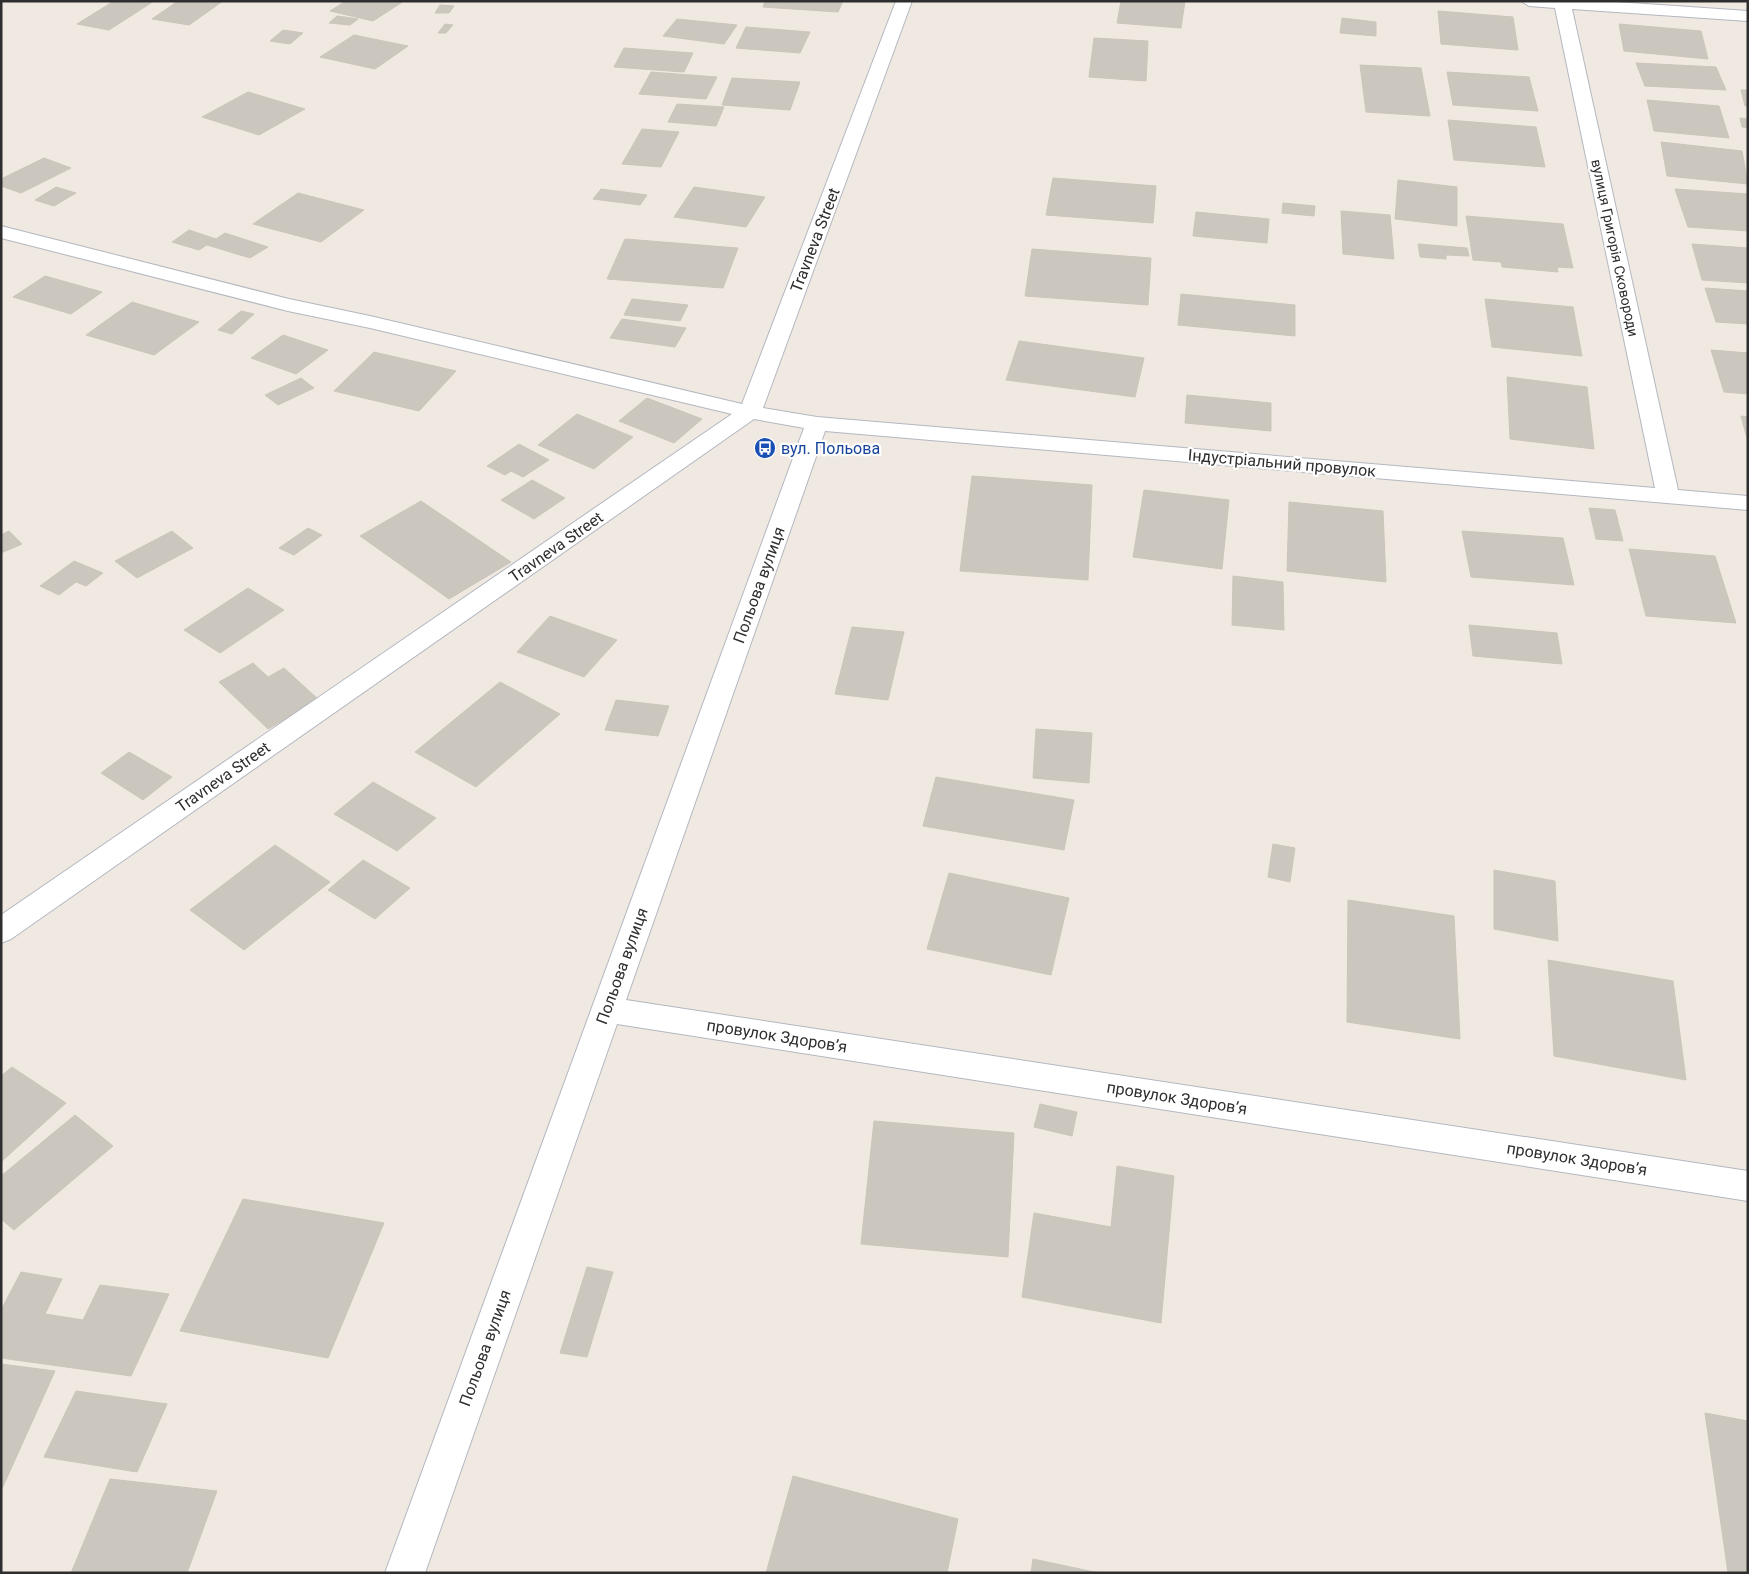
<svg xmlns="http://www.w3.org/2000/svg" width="1749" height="1574" font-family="Roboto,sans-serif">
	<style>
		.building { fill: #cbc7bf; stroke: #cbc5ba }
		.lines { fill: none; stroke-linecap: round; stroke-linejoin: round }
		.minor-casing { stroke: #b4b7c1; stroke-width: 2 }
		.minor { fill: #fff; fill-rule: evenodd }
		.labels { text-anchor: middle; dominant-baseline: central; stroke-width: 4.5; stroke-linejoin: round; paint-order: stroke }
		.far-street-label { font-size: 14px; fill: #2e2e2e; stroke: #fff }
		.street-label { font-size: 16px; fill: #2e2e2e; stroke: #fff }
		.transit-label { font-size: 16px; fill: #164399; stroke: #fff; text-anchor: start }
	</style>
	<rect width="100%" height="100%" fill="#efe9e1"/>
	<path class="building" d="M114 1H154L109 30 77 24Z
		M178 1H223L189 25 152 19Z
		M346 1H404L373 21 330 11Z
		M765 1H843L838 12 763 7Z
		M1121 1H1185L1181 28 1117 23Z
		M440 5 454 6 449 13H435Z
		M1438 11 1513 17 1518 50 1441 44Z
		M337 16 358 19 350 25 329 23Z
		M1342 18 1376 22V36L1340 33Z
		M677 19 737 25 724 44 663 36Z
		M445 24 453 25 446 33H438Z
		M1619 24 1701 31 1708 59 1624 51Z
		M746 27 810 32 800 53 736 48Z
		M283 30 303 33 290 44 270 41Z
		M354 35 408 46 375 69 320 57Z
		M1094 38 1148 41 1146 81 1089 77Z
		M624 48 693 53 684 72 614 67Z
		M1636 63 1716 67 1726 90 1645 86Z
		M1360 65 1421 68 1430 116 1366 112Z
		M651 72 717 77 706 99 639 94Z
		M1447 72 1529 77 1538 111 1453 105Z
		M732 78 800 82 790 110 722 105Z
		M1741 90H1748V106H1745Z
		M248 92 305 109 259 135 202 117Z
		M1647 100 1719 106 1729 138 1654 131Z
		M677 104 724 107 716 126 668 122Z
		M1740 118 1748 119V128L1742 127Z
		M1448 120 1536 127 1545 167 1454 160Z
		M642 129 679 132 661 167 622 164Z
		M1661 142 1742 151 1748 184 1667 176Z
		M44 158 71 168 21 193 1 186V179Z
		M1053 178 1156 186 1153 223 1046 215Z
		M1398 180 1457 187V226L1395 219Z
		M56 187 76 193 54 206 35 200Z
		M694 187 765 197 746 227 674 217Z
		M601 189 647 195 640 205 593 199Z
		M1675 189 1748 194V231L1688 227Z
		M298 193 364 210 321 242 253 224Z
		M1283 203 1315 206 1314 216 1282 213Z
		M1341 211 1390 215 1394 259 1343 254Z
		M1196 212 1269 219 1267 243 1193 236Z
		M1466 216 1563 224 1573 268 1557 267 1558 272 1502 267 1501 262 1473 260Z
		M189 230 216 239 199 250 172 242Z
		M225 233 268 247 250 258 207 245Z
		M625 239 738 248 723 288 607 279Z
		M1418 244 1467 248 1469 256 1446 255V259L1420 257Z
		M1692 244 1748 248V283L1702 280Z
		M1032 249 1151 258 1148 305 1025 296Z
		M45 276 102 292 71 314 13 297Z
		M1705 288 1748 291V324L1716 322Z
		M1181 294 1295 305V336L1178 325Z
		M632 299 688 305 680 321 624 315Z
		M1485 299 1573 307 1582 356 1492 347Z
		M132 302 199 322 154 355 86 335Z
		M241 311 254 314 232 334 218 330Z
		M622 319 686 328 675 347 610 338Z
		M283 335 328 350 296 374 251 358Z
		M1019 341 1144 358 1135 397 1006 380Z
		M1711 350 1748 353V394L1724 392Z
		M374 352 456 371 419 411 334 391Z
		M1507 377 1587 387 1594 449 1510 439Z
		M301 378 314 388 278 405 265 395Z
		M1187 395 1271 403V431L1185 423Z
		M647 398 702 419 674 443 619 421Z
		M577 414 633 437 594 469 538 445Z
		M1741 416 1748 417V442Z
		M519 444 549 460 523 477 511 471 505 475 487 466Z
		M972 476 1092 485 1088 580 960 571Z
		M532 480 565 498 534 519 501 500Z
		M1144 490 1229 500 1222 569 1133 557Z
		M421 501 511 562 449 599 360 536Z
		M1289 502 1383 511 1386 582 1287 571Z
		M1589 508 1615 510 1623 541 1596 539Z
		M308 528 322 535 294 555 279 548Z
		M9 531 22 544 1 553V535Z
		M172 531 193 548 137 578 115 561Z
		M1462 531 1563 538 1574 585 1471 577Z
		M1629 549 1715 556 1736 623 1646 616Z
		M74 561 103 573 86 586 76 582 59 595 40 586Z
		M1233 576 1283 582 1284 630 1232 625Z
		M248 588 284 610 220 653 184 630Z
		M550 616 617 640 584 677 517 652Z
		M1469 625 1557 633 1562 664 1473 656Z
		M852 627 904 632 888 700 835 694Z
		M253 663 268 677 284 668 319 700 268 729 219 682Z
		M500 682 560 714 476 787 415 752Z
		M616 700 669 706 658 736 605 730Z
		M1036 729 1092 733 1089 783 1033 778Z
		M129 752 172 777 143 800 101 773Z
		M936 777 1074 800 1064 850 923 826Z
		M373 782 436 818 397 851 334 814Z
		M1273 844 1295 848 1290 882 1268 877Z
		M275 845 330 882 244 950 190 910Z
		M363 860 410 888 375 919 328 890Z
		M1494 870 1555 881 1558 941 1494 929Z
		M949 873 1069 898 1051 975 927 949Z
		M1348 900 1454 916 1460 1039 1347 1022Z
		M1548 960 1673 981 1686 1080 1554 1056Z
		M12 1067 66 1103 1 1162V1076Z
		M1040 1104 1077 1112 1072 1136 1034 1127Z
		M75 1115 113 1146 14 1230 1 1219V1176Z
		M874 1121 1014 1133 1008 1257 861 1244Z
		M1117 1166 1174 1176 1161 1323 1022 1297 1034 1213 1111 1227Z
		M243 1199 384 1223 328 1358 180 1331Z
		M587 1267 613 1272 587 1357 560 1353Z
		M21 1272 62 1279 45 1314 83 1320 100 1285 169 1294 131 1376 1 1358V1310Z
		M1 1364 55 1371 1 1491Z
		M76 1391 167 1404 137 1472 44 1457Z
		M1705 1413 1748 1421V1573H1728Z
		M793 1476 958 1519 947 1573H766Z
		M110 1479 217 1491 187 1573H71Z
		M1033 1559 1099 1573H1031Z"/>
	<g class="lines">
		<g class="minor-casing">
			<path id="minor" d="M896 1H912L763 408 817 417 1655 488 1555 8 1529 6 1521 1H1602L1748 11V21L1572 9 1678 490 1748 496V510L825 431 626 1000 1748 1171V1201L617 1024 425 1573H385L804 428 754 419 11 939 1 943V915L732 414 370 328 288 311 1 238V226L289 299 370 316 742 404Z"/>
		</g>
		<use href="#minor" class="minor"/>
	</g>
	<defs>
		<g id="bus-disc" transform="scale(1.125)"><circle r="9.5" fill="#1a4fb4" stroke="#fff"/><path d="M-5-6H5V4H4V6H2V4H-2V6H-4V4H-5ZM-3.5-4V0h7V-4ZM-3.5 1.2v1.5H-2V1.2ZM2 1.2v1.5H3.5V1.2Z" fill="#fff"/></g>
	</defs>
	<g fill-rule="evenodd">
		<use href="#bus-disc" x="765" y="448"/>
	</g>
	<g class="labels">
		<g class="far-street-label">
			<text transform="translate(1615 248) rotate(78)">вулиця Григорія Сковороди</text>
		</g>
		<g class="street-label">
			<text transform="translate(815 240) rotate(-69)">Travneva Street</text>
			<text transform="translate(1282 463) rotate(5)">Індустріальний провулок</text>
			<text transform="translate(556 547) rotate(-35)">Travneva Street</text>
			<text transform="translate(759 585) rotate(-70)">Польова вулиця</text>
			<text transform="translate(223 777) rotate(-35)">Travneva Street</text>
			<text transform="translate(622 966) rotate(-70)">Польова вулиця</text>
			<text transform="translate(777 1036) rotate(9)">провулок Здоровʼя</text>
			<text transform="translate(1177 1098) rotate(9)">провулок Здоровʼя</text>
			<text transform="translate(1577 1159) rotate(9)">провулок Здоровʼя</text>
			<text transform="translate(485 1348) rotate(-70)">Польова вулиця</text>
		</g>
		<g class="transit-label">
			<text x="781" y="448">вул. Польова</text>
		</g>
	</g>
	<rect width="1749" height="1574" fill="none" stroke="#2e2e2e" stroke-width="5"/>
</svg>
